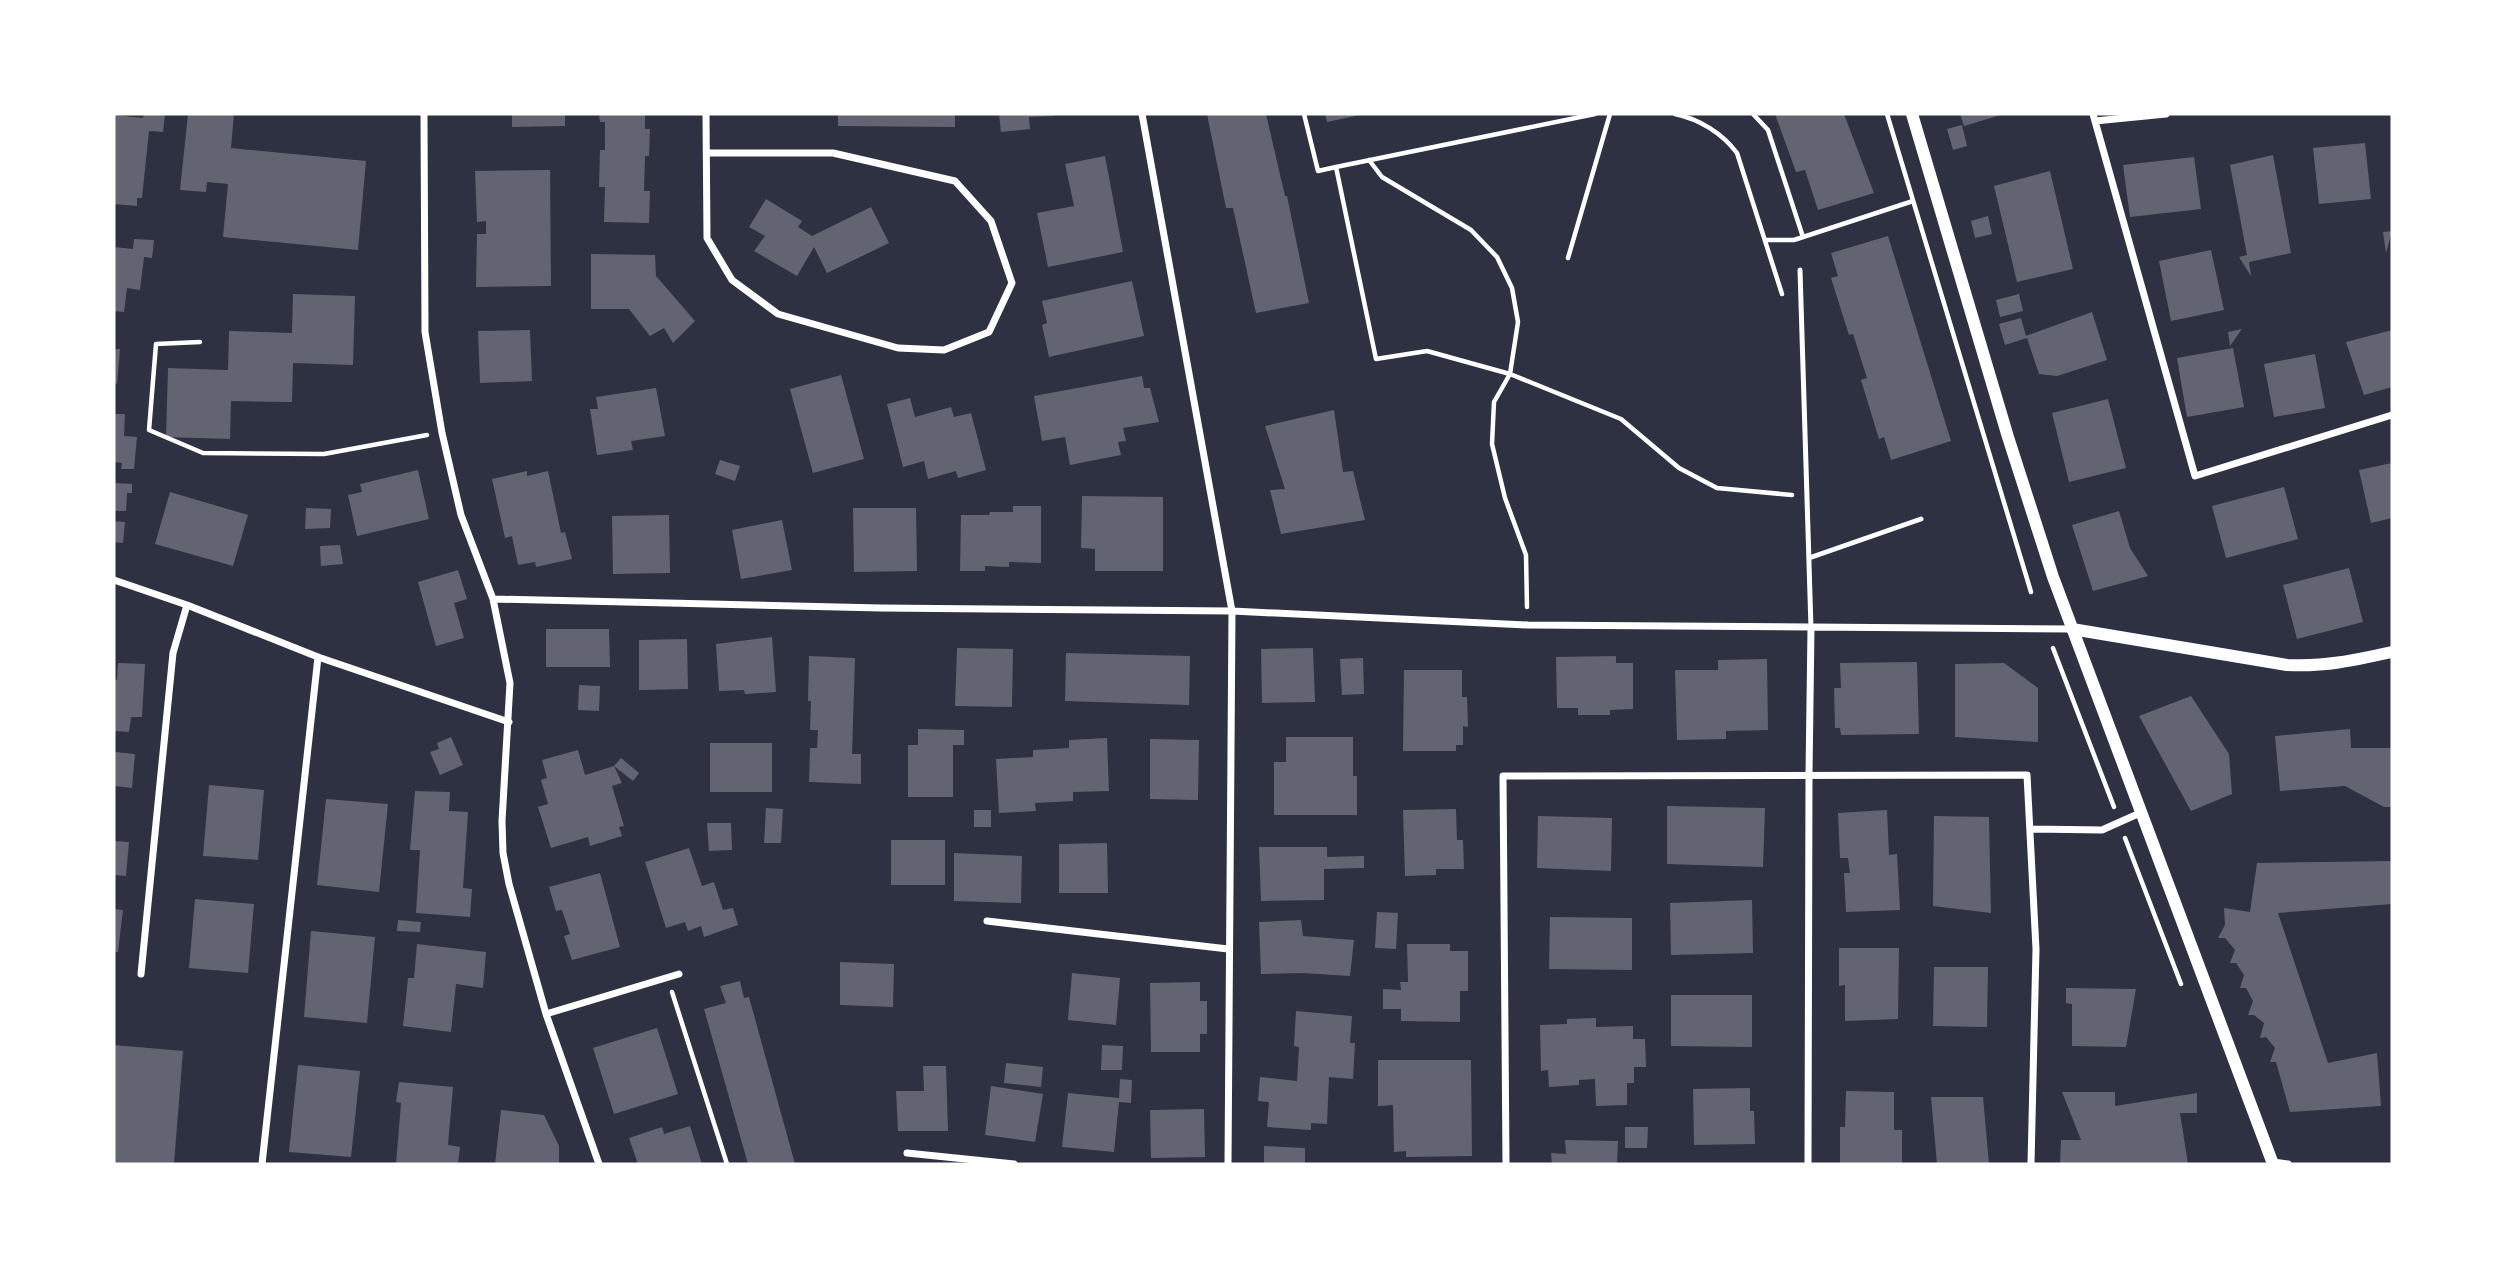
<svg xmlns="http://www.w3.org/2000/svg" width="2506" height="1278" font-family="'Fira Sans',sans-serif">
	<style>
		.building { fill: #626471 }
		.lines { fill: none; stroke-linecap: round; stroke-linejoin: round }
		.path { stroke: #fff; stroke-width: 4.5 }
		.service { stroke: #fff; stroke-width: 5 }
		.minor { stroke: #fff; stroke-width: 7 }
		.tertiary { stroke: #fff; stroke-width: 12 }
	</style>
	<rect width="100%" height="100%" fill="#2d3142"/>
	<path class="building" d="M144 114H165L163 132 149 131 142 198H137V206L114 204V115L143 118Z
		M188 114H234L231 148 366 161 358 250 223 237 228 184 207 182 206 192 180 190Z
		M512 114H565V126L512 127Z
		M599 114H645V129H650L649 156H645L644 191H650L649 223 604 222 605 187H599L600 150H605V122H600Z
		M838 114H955V127L838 126Z
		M999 114H1053V116L1029 117 1030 129 1001 132Z
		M1207 114H1266L1285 196H1287L1309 303 1256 313 1233 208H1226Z
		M1325 114H1360V115L1327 122Z
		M1775 114H1844L1874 193 1818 210 1805 170 1796 172Z
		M1960 114H2004L1964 126Z
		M1962 125 1967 146 1953 150 1947 129Z
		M2365 143 2371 199 2319 204 2313 148Z
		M2273 155 2291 253 2249 262 2251 276 2239 257 2247 255 2230 165Z
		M1105 156 1123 252 1048 267 1037 213 1074 206 1065 164Z
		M2194 157 2201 209 2130 217 2123 165Z
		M550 170 551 286 476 287 477 234H486V221L477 222 475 171Z
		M2050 171 2073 269 2017 282 1994 186Z
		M766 199 802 221 798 227 812 236 871 207 889 243 827 273 814 247 797 276 754 251 765 236 749 227Z
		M1988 216 1992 234 1975 238 1971 221Z
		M2392 231 2386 253 2383 232Z
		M1888 236 1951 441 1891 460 1884 437 1879 439 1861 380 1867 378 1853 334 1849 335 1831 278 1838 276 1831 253Z
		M134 239 154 240 152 258 144 257 140 290 127 288 124 312 114 311V247L133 249Z
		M2211 250 2224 310 2171 321 2159 261Z
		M591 254 655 255 656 276 695 321 673 343 664 328 650 336 629 309H591Z
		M1132 281 1144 336 1049 357 1042 325 1047 323 1042 301Z
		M293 294 355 296 353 365 293 363 292 402 231 401 230 439 166 437 168 368 228 370 229 331 292 333Z
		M2019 294 2023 311 2000 317 1996 300Z
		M2092 312 2107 360 2057 376 2039 374 2027 338 2005 345 1999 324 2021 318 2026 336Z
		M2242 329 2230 346 2228 332Z
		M530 330 532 381 480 383 478 331Z
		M2392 330V387L2364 395 2346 342Z
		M2233 348 2244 407 2187 417 2177 358Z
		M114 349H120L117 384 114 383Z
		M2315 354 2325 408 2274 417 2264 364Z
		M841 375 864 459 813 473 790 389Z
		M1142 376 1144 388H1150L1159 422 1123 428 1126 441 1118 442 1121 455 1070 465 1065 437 1042 441 1034 396Z
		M656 388 665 436 631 441 633 450 597 455 590 409H598L596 397Z
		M910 398 915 417 951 407 954 417 971 413 986 470 958 478 956 471 928 479 924 461 903 467 887 404Z
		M2108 399 2126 468 2069 482 2052 413Z
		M1334 410 1343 472 1353 471 1365 520 1281 534 1270 490 1285 489 1265 426Z
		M114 414H125L124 436 137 437 134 469H121L122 463 114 462Z
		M720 460 740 466 735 481 715 474Z
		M2392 463V518L2371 523 2359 470Z
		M418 470 429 519 357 536 348 495 362 492 360 484Z
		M527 471V476L548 471 561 533 565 532 572 559 536 567 535 562 518 565 512 536 505 538 492 479Z
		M115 483 132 484V493H127L126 511H114Z
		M2284 487 2298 539 2226 558 2212 506Z
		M170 492 248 515 233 566 155 544Z
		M1082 496 1163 497V571H1095V549L1081 548Z
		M1013 506H1041V563L1009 562V567L985 566V571H960L961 515H989L990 512H1013Z
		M306 508 331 509 330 528 305 529Z
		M853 508H916L917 571 854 572Z
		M2119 511 2130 548 2148 576 2093 591 2072 525Z
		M669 515 670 573 613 574 612 516Z
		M782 520 792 570 741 579 732 530Z
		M114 521 125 522 123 543 114 542Z
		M340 545 343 564 321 566 320 546Z
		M2349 568 2363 622 2297 639 2283 585Z
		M458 570 467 599 454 603 464 638 436 646 418 582Z
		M546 629H609L610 667H546Z
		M772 637 776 692 745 694 744 690 719 691 716 644Z
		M687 639 688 689 639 690V640Z
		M957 648 1013 649 1012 707 955 706Z
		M1313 648 1315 702 1262 703 1261 649Z
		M1066 653 1190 656 1189 705 1065 701Z
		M809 656 855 658 852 754H861V784L809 782 810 748H817L818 730H810L811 701H808Z
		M1616 656V663H1633V709L1610 710V715H1578V708H1557L1556 657Z
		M1363 658 1364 694 1342 695 1340 659Z
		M1767 659 1768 730 1726 731V739L1677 740 1675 670H1718V660Z
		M1917 662 1919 734 1841 735 1840 728H1835L1834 688H1841L1840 663Z
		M118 663 145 664 142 717H131L129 732 114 731V679L117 680Z
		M2004 663 2038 688V742L1955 737V664Z
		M1404 670H1462V697H1467L1468 727 1463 726V745H1456V751H1403Z
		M579 685 600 686 599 711 578 710Z
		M2191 696 2229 754 2232 794 2191 811 2139 716Z
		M918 729 964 730V745H953V797H908V745H918Z
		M2350 729 2351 748H2392V807H2384L2345 786 2280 791 2275 736Z
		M451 737 463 765 440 775 430 752 439 749 437 743Z
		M1286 737H1353V776H1357V815H1274V762H1286Z
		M1107 738 1109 791 1073 792V801L1035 803 1036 811 999 813 996 759 1033 757V750L1069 748V740Z
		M1150 739 1199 740 1198 800 1150 799Z
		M710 743H772V792H710Z
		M578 750 585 775 614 766 622 783 612 786 624 826 619 827 622 836 590 846 588 837 551 848 538 807 548 804 541 780 547 778 542 760Z
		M114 752 135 754 132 788 114 786Z
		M621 758 639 773 633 781 614 766Z
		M209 785 264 790 258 860 203 856Z
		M415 791 450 792 449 811 468 812 463 888 472 889 470 917 416 913 420 850H410Z
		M326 799 388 804 379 892 317 885Z
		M1667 806 1765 808 1763 867 1667 864Z
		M766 808 783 809 781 843H764Z
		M1456 809 1457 840H1463L1464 869H1436V875L1405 876 1403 810Z
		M974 810H991V827H974Z
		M1887 810 1889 855 1897 854 1900 910 1846 912 1844 873H1850L1848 858H1840L1838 813Z
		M1538 816 1612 818 1611 871 1537 868Z
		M1934 816 1989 817 1991 913 1933 906Z
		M707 823H731L732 850 709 851Z
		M891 840H945V885H891Z
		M114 841 129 842 126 876 114 875Z
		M1107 843 1108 893H1059V844Z
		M1259 847H1327V857L1364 856V868L1324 869V900L1261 901Z
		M689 848 702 886 714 882 723 910 733 908 738 925 704 937 701 926 688 931 685 922 666 928 645 862Z
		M954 853 1022 856 1021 903 954 901Z
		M2392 861V904L2278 913 2328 1063 2377 1053 2381 1106 2290 1112 2276 1062H2270L2275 1048 2266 1037 2260 1038 2264 1023 2254 1015H2248L2253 1001 2246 988H2240L2244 975 2236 963H2230L2235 950 2225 938H2218L2225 925 2224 908 2250 912 2257 863Z
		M600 873 620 947 572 960 564 936 570 934 562 910 556 911 549 887Z
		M195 899 254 904 248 973 189 968Z
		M1752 900 1753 953 1671 955 1670 903Z
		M114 909 123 910 118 952H114Z
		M1377 912 1398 913 1396 949 1375 948Z
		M1550 917 1632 918V970L1549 969Z
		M398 920 421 922 420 932 397 931Z
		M1301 920 1303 936 1354 940 1350 976 1303 973 1261 974 1259 922Z
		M311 931 375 937 367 1023 304 1017Z
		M417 944 486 952 483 988 456 984 451 1032 403 1026 408 978H414Z
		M1407 944H1450V951H1468V991H1460V1022L1401 1021V1009H1383V989L1401 990 1400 982H1408Z
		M1839 948H1899L1898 1019 1845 1021V985L1839 986Z
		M840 962 894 964 893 1007 840 1005Z
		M1934 967H1988L1987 1027 1933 1026Z
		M1072 973 1120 978 1116 1025 1068 1020Z
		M740 981 744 998 749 997 795 1164H748L704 1009 726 1003 720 986Z
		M1200 982V1001H1207V1034H1200V1052H1151L1150 983Z
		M2066 988 2136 989 2126 1047 2072 1046V1004L2066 1003Z
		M1671 995H1752V1047L1671 1046Z
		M1296 1011 1352 1016 1350 1043H1355L1353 1079 1329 1077 1327 1124 1311 1123V1130L1267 1127 1269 1102 1258 1101 1260 1077 1297 1081 1299 1047 1294 1046Z
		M1596 1018V1027L1633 1026V1039H1645L1646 1067H1634V1083H1627V1105L1596 1106 1595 1079 1579 1080V1085L1549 1087 1548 1070 1541 1071 1540 1025 1567 1024V1019Z
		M657 1028 678 1094 614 1114 593 1048Z
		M114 1045 183 1051 174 1164H114Z
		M1102 1045 1123 1046 1122 1070H1101Z
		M1378 1060H1471L1472 1156 1406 1157V1151L1394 1152 1393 1105 1378 1106Z
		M1006 1063 1043 1067 1041 1087 1004 1083Z
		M298 1065 360 1071 351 1157 289 1152Z
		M923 1066H946L948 1131H898L896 1091H924Z
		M1120 1079 1132 1080 1131 1103 1119 1102 1114 1152 1062 1147 1068 1093 1119 1098Z
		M399 1082 453 1087 448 1145 460 1147 458 1164H396L401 1103 396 1102Z
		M991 1086 1043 1094 1035 1142 985 1135Z
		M1750 1088V1111H1754L1755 1144 1694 1145 1693 1089Z
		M1846 1091 1894 1092V1130H1902V1164H1840V1127H1845Z
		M2062 1092H2115V1106L2197 1093V1113H2180L2188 1164H2060L2061 1140H2081Z
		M1931 1097H1983L1989 1164H1937Z
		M1204 1109 1205 1157 1151 1158 1150 1110Z
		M501 1110 544 1115 559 1146V1164H495Z
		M690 1126 702 1164H638L629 1138 662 1127 664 1134Z
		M1625 1127H1648L1647 1148H1625Z
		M1565 1140 1618 1141 1617 1164H1552L1551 1153 1566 1154Z
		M1264 1146 1305 1148V1164H1264Z"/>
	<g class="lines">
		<path class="path" d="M1304 114 1318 171 1336 167
			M1595 114 1336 167 1376 359 1427 351 1510 374 1621 419 1679 468 1717 488 1792 495
			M1675 114C1699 119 1722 133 1737 153L1782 294
			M1753 114 1768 130 1803 237
			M1887 114 2031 592
			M1369 160 1382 177 1471 230 1497 257 1512 288 1518 322 1510 374 1494 402 1492 444 1505 498 1526 555 1527 607
			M1766 240H1794L1913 201
			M1568 258 1610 114
			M200 342 156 344 149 430 203 453 324 454 427 435
			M2053 648 2114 807
			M2125 838 2181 984
			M672 992 727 1164"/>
		<path class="service" d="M1800 270 1811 628
			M1809 558 1921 519"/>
		<path class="minor" d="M424 114 425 332 442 433 461 515 493 599 510 683 502 821 503 853 509 884 546 1014 599 1164
			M706 114 707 238 732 280 778 314 898 348 944 350 989 332 1012 283 991 221 955 181 833 153H707
			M1142 114 1232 611 1228 1164
			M2093 114 2195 476 2392 415
			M2095 121 2166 114
			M114 580 187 605 318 657 509 722
			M493 599 881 608 1232 611 1528 625 2072 629
			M2030 829 2102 830 2140 813
			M987 921 1228 949
			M141 974 173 653 187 605
			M546 1014 679 974
			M907 1153 1014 1164
			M2273 1162 2288 1164
			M262 1164 318 657
			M1506 1164 1503 776 2027 775 2036 949 2031 1164
			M1808 1164 1809 775 1811 628"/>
		<path class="tertiary" d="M1912 114 2008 437 2053 577 2273 1164
			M2072 629 2287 665C2324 667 2356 660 2392 652"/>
	</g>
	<rect width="2506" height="1278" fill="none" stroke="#ffffff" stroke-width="231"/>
</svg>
